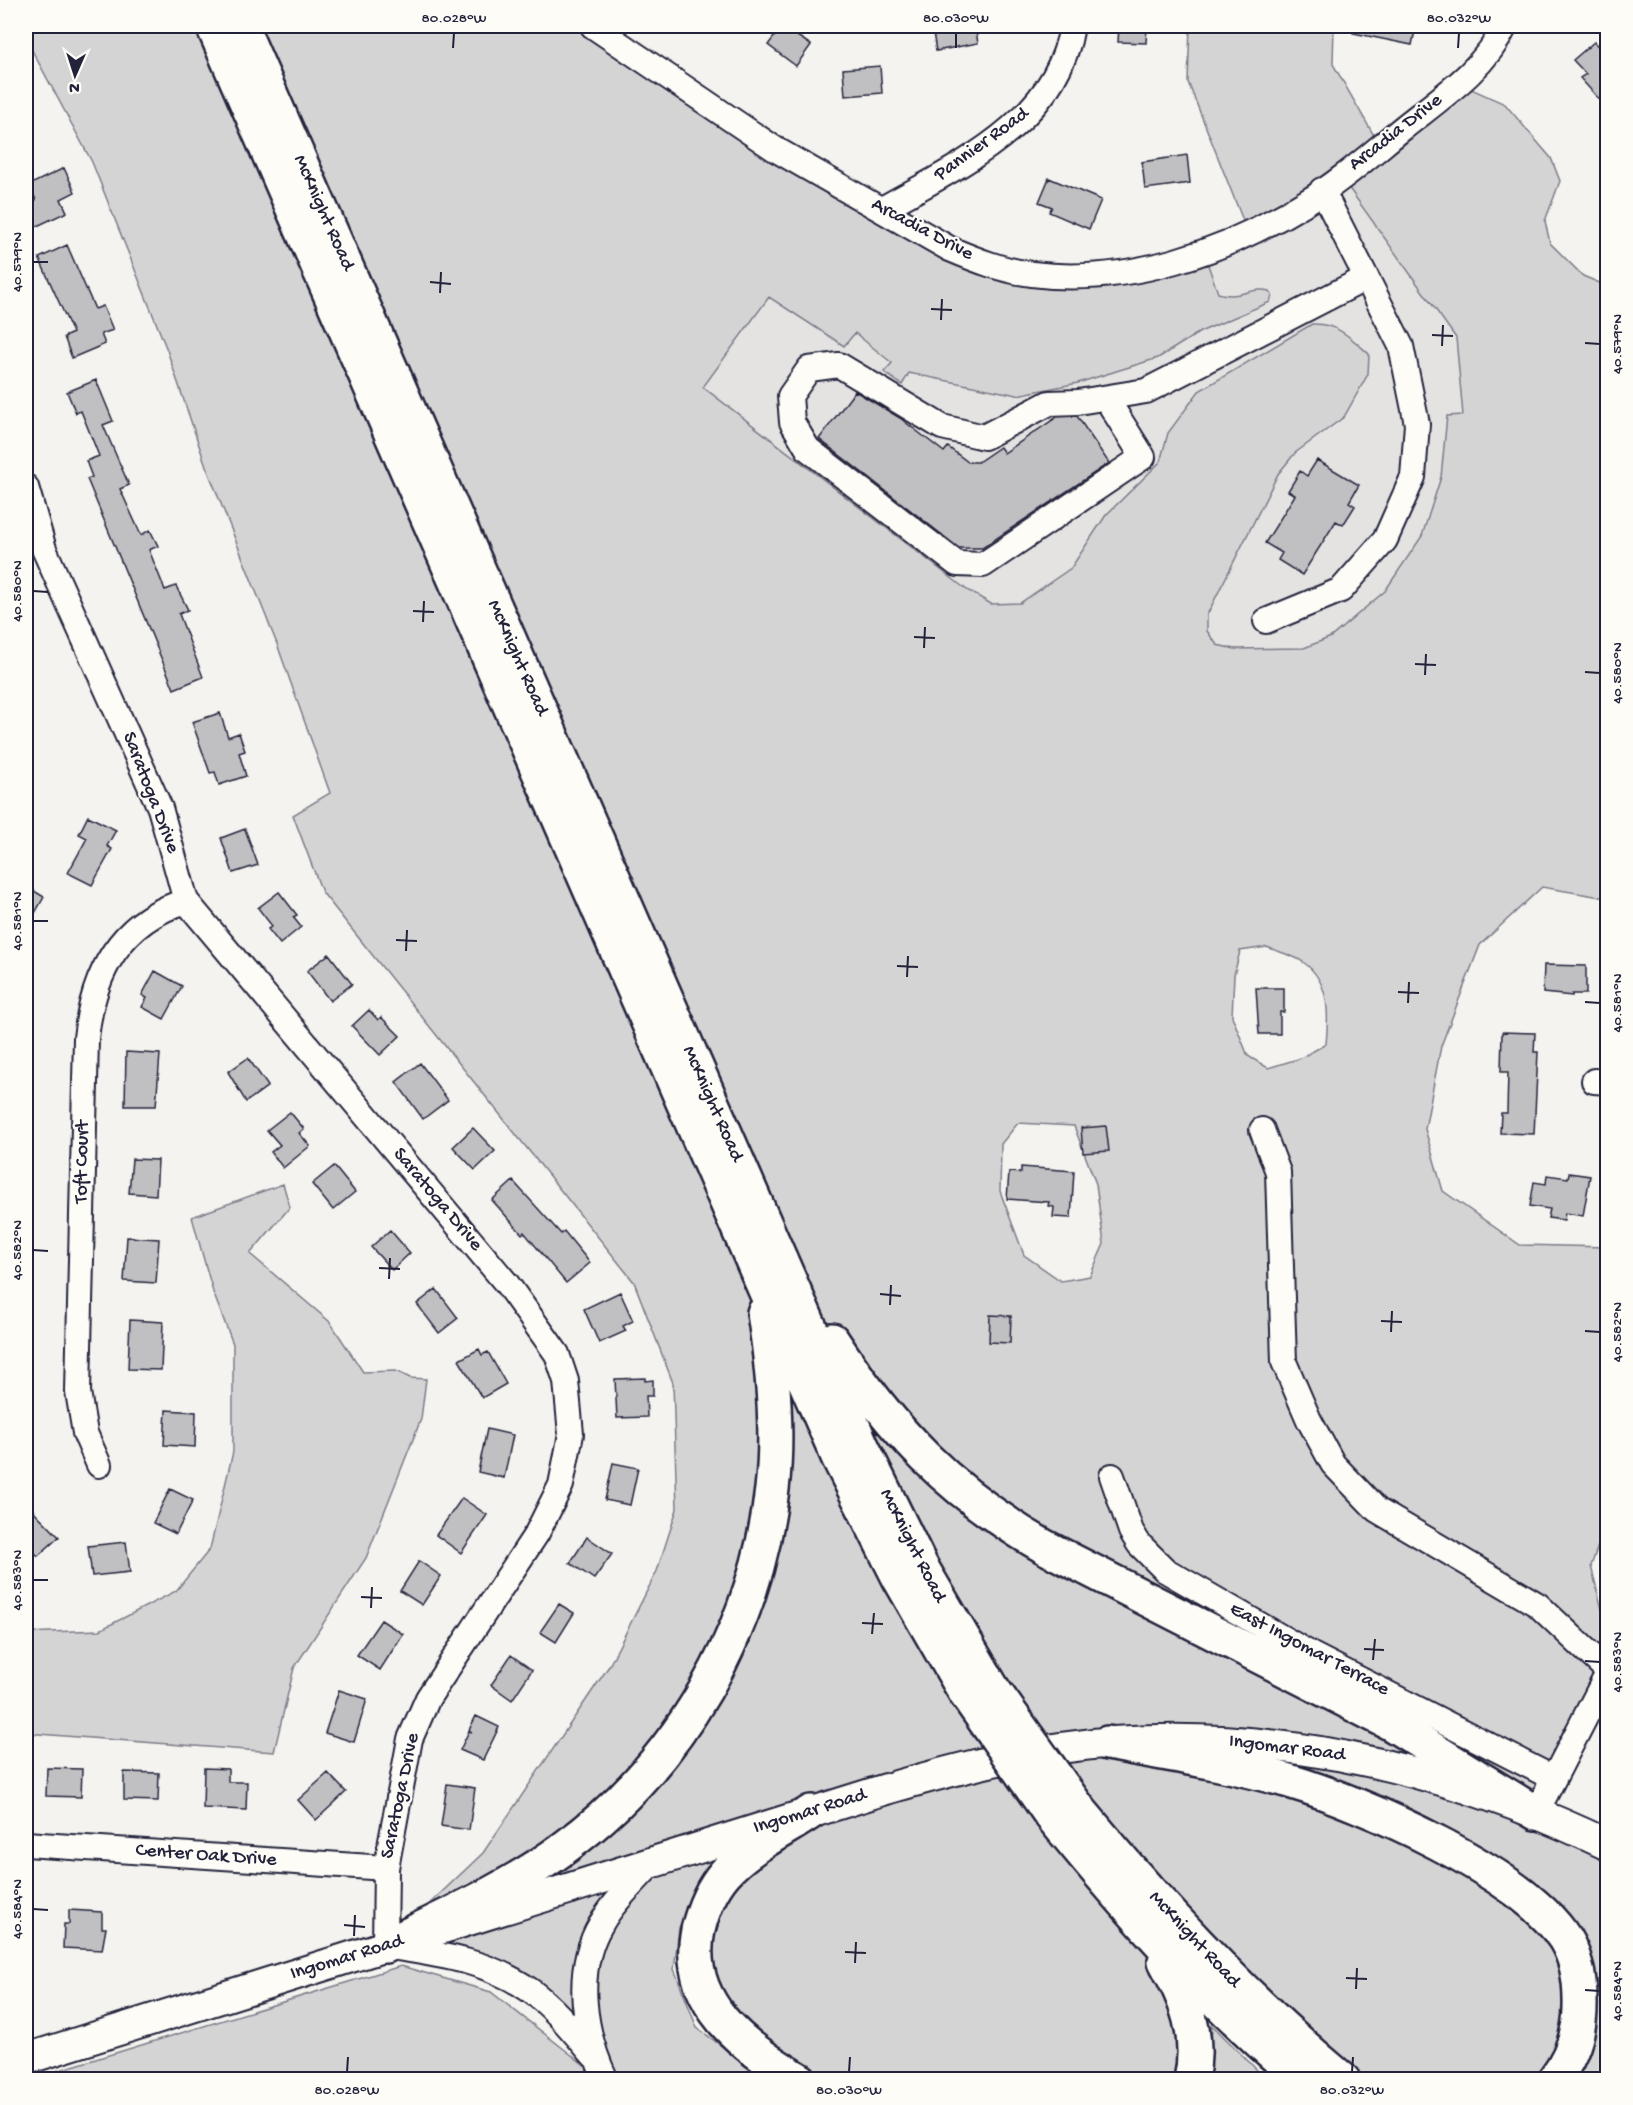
<svg xmlns="http://www.w3.org/2000/svg" width="1633" height="2105" font-family="'Gochi Hand',sans-serif">
	<style>
		.built { fill: #e4e3e2 }
		.green { fill: #d5d4d5; stroke: #7c7b88; stroke-width: 1.5; fill-rule: evenodd }
		.building { fill: #c0bfc2; stroke: #22223b; stroke-width: 1.5 }
		.lines { fill: none; stroke-linecap: round; stroke-linejoin: round }
		.minor-casing { stroke: #22223b; stroke-width: 28 }
		.major-casing { stroke: #22223b; stroke-width: 34 }
		.highway-casing { stroke: #22223b; stroke-width: 38 }
		.minor { stroke: #fdfcf7; stroke-width: 24 }
		.major { stroke: #fdfcf7; stroke-width: 30 }
		.highway { stroke: #fdfcf7; stroke-width: 33 }
		.highway-bridge-casing { stroke: #22223b; stroke-width: 38; stroke-linecap: butt }
		.highway-bridge { stroke: #fdfcf7; stroke-width: 33 }
		.ticks { fill: none; stroke: #22223b; stroke-width: 2 }
		.labels { text-anchor: middle; dominant-baseline: central; stroke-width: 4.5; stroke-linejoin: round; paint-order: stroke }
		.street-label { font-size: 20px; fill: #22223b; stroke: #fdfcf7 }
		.neatline { fill: none; stroke: #22223b; stroke-width: 2 }
		.ticks-label { font-size: 15px; text-anchor: middle; fill: #22223b }
	</style>
	<rect width="100%" height="100%" fill="#f4f3ef"/>
	<filter id="ink" filterUnits="userSpaceOnUse"><feTurbulence type="fractalNoise" baseFrequency=".0167" numOctaves="2"/><feDisplacementMap in="SourceGraphic" scale="12" xChannelSelector="R" yChannelSelector="G"/><feConvolveMatrix kernelMatrix="1 2 1 2 8 2 1 2 1" color-interpolation-filters="sRGB"/></filter>
	<g filter="url(#ink)">
		<path class="built" d="M1340 177 1456 338 1463 416 1447 417 1441 477 1422 536 1385 591 1331 637 1304 648 1235 649 1217 645 1207 631V615L1278 474 1295 453 1344 417 1369 354 1333 326 1168 433 1160 462 1106 515 1071 568 1020 603 991 604 967 590 703 387 770 296 844 346 855 332 892 364 909 373 1017 395 1078 383 1158 358 1200 332 1272 300 1271 293 1267 290 1231 297 1218 293 1203 251Z"/>
		<path class="green" d="M26 26H213L955 1628 241 26H593L830 180 1032 274 1203 251 1218 293C1239 300 1253 286 1269 291L1272 295 1270 302 1200 332 1158 358 1078 383 1017 395 909 373 902 385 884 372 892 363 855 333 844 346 769 297 703 387 967 590 991 604 1020 603 1071 568 1106 515 1160 462 1168 433 1199 391 1312 324C1337 323 1351 338 1369 354L1368 374 1344 417 1295 453 1278 474 1207 615V631L1217 645 1235 649 1304 648 1331 637 1385 591 1422 536 1441 477 1447 416 1463 415 1456 338 1341 177 1248 233 1188 82 1190 26H1334L1333 64 1380 146 1458 83 1505 104 1551 158 1560 181 1545 221 1550 243 1583 276 1607 286V898L1542 887 1480 945 1441 1046 1425 1129 1443 1191 1520 1245 1607 1247 1608 1517 1591 1566 1607 1629V1673L1536 1812 1607 1845V2079H1343L1146 1928 1191 2079H800L718 2015 706 1901 689 1903 679 1928 674 1969 697 2028 767 2079H30L401 1966 491 1992 601 2078 530 1990 385 1946 483 1853 609 1666 657 1571 677 1509 673 1383 634 1282 322 892 293 815 330 793 277 644 206 466 167 350 92 162 26 39ZM1267 947C1278 952 1293 955 1303 962 1330 981 1329 1014 1326 1044L1301 1058 1268 1068 1248 1056 1232 1016 1234 975 1240 951ZM1018 1123 1074 1126 1096 1184 1104 1244 1090 1276 1061 1281 1024 1255 1000 1191 1001 1144Z
			M283 1184 290 1207 250 1254 330 1322 363 1372 396 1371 410 1378 426 1379 421 1419 366 1558 294 1668 274 1752 26 1733V1633L100 1630 176 1591 210 1549 233 1452V1344L213 1292 192 1217Z
			M1212 2025 1266 2079 1209 2080Z"/>
		<path class="building" d="M782 26 811 45 796 66 768 45Z
			M932 26H975L978 43 936 51Z
			M1119 26H1147L1146 43 1118 42Z
			M1354 26H1416L1412 45 1353 33Z
			M1594 42 1608 57V92L1599 99 1580 78 1586 74 1573 60Z
			M880 66 882 93 845 96 843 69Z
			M1187 155 1190 183 1145 189 1142 162Z
			M64 168 75 192 61 199 67 212 35 227 26 207 36 200 29 185Z
			M1049 178 1101 200 1089 229 1049 212 1052 207 1039 202Z
			M67 245 95 309 103 306 113 330 101 334 105 344 72 358 64 337 73 333 39 258Z
			M96 380 113 421 103 425 129 485 120 489 141 535 150 530 158 546 149 550 165 590 176 586 188 610 179 614 203 677 174 689 87 479 92 477 86 461 99 456 81 411 76 413 67 392Z
			M855 391 900 418 944 452 948 447 968 462H978L1000 447 1004 453 1057 417 1077 416 1109 463 982 548H959L819 439Z
			M1317 460 1359 485 1349 502 1355 506 1343 525 1336 521 1302 575 1278 560 1282 553 1265 543 1295 495 1288 491 1300 471 1307 476Z
			M220 713 228 737 239 733 245 751 239 753 246 776 219 785 215 772 210 773 192 722Z
			M88 816 116 830 107 846 112 849 92 885 68 873 87 838 79 834Z
			M245 829 258 865 233 873 221 838Z
			M26 886 44 897 26 929Z
			M279 892 297 915 293 917 301 927 280 944 268 929 272 926 258 908Z
			M329 954 352 984 330 1001 307 971Z
			M1544 965 1586 966V994H1572V996L1543 993Z
			M155 971 182 986 164 1019 142 1007 147 998 142 995Z
			M1256 988H1284V1012H1280V1034H1259Z
			M369 1010 378 1020 381 1017 400 1036 380 1055 352 1026Z
			M1502 1032 1535 1033 1534 1052H1538L1534 1134 1500 1133 1501 1113H1507L1508 1072H1501Z
			M126 1052 160 1054 156 1106H125Z
			M248 1058 268 1086 246 1102 228 1072Z
			M420 1063 448 1100 423 1119 396 1082Z
			M290 1112 304 1129 299 1133 310 1146 283 1168 271 1152 280 1145 267 1130Z
			M1106 1126 1109 1151 1083 1153 1081 1128Z
			M473 1128 495 1151 475 1170 453 1147Z
			M132 1159 158 1160 156 1195 129 1193Z
			M334 1166 355 1192 333 1210 312 1184Z
			M1021 1167 1074 1171 1071 1218 1053 1217 1054 1207 1048 1206 1049 1202 1007 1199 1009 1172 1021 1173Z
			M1569 1173 1590 1176 1583 1216 1565 1213 1564 1220 1548 1218 1550 1209 1530 1206 1534 1182 1546 1184 1547 1175 1568 1178Z
			M513 1181 561 1234 564 1231 590 1263 566 1283 524 1232 522 1234 492 1200Z
			M390 1230 410 1253 392 1270 371 1247Z
			M127 1237 159 1239 156 1283 124 1281Z
			M436 1289 458 1318 439 1333 417 1304Z
			M620 1292 633 1321 623 1326 626 1331 599 1343 584 1309Z
			M990 1315 1011 1316 1010 1343 989 1342Z
			M130 1320 163 1322 161 1370 128 1369Z
			M479 1349 482 1355 488 1352 506 1384 482 1398 459 1360Z
			M645 1378V1381L653 1380V1396H646L647 1417 617 1418 615 1379Z
			M166 1410 196 1412 195 1447 164 1445Z
			M487 1429 513 1435 504 1478 478 1472Z
			M613 1463 638 1468 630 1505 605 1500Z
			M170 1489 193 1500 176 1534 153 1523Z
			M462 1498 487 1515 461 1553 436 1535Z
			M26 1503 59 1537 38 1556 26 1544Z
			M587 1537 612 1554 594 1579 570 1563Z
			M126 1542 130 1572 92 1576 88 1546Z
			M419 1561 441 1576 422 1605 400 1591Z
			M559 1604 574 1613 556 1642 540 1632Z
			M381 1620 403 1634 380 1670 357 1655Z
			M511 1655 532 1670 512 1700 491 1685Z
			M339 1690 367 1699 354 1742 325 1733Z
			M476 1716 499 1727 483 1760 460 1750 469 1731 472 1732 469 1730Z
			M47 1768 82 1769 81 1797 46 1796Z
			M204 1768 228 1769V1782H247L246 1810 203 1808Z
			M124 1772 159 1773 158 1801 124 1800Z
			M328 1773 346 1792 316 1820 298 1800Z
			M447 1784 475 1788 469 1830 441 1826Z
			M69 1910 102 1912V1928H106L102 1950 63 1948 64 1924H69Z"/>
		<g class="lines">
			<g class="minor-casing">
				<path id="minor" d="M593 26 775 149 950 249C976 260 1004 271 1032 274 1127 286 1225 252 1305 203 1340 182 1372 153 1403 128 1440 98 1484 70 1505 26
					M882 209C958 166 1057 122 1072 26
					M1106 398 1143 457 983 565 957 564 808 449 792 422 790 396 809 369 839 365 942 427 984 437 1049 403 1078 402 1146 391 1366 278
					M26 487 44 549 160 808 186 901 507 1284 557 1354 566 1381 571 1434 561 1485 537 1533 428 1698 410 1739 386 1868 385 1946C436 1954 488 1960 531 1991 556 2009 575 2034 595 2057
					M1266 621 1341 590 1385 540 1413 477 1417 424 1401 346 1322 190
					M1594 1081 1608 1082
					M1262 1130 1278 1172 1284 1362 1309 1420 1333 1464 1377 1510 1538 1605 1608 1671
					M99 1465 85 1433 78 1392 86 1038C93 973 120 921 186 901
					M1112 1476 1131 1531 1139 1544 1165 1570 1312 1655 1553 1778
					M1536 1813 1608 1673
					M26 1844 386 1868
					M606 2080C584 2034 573 1971 601 1924 614 1901 636 1881 654 1861"/>
			</g>
			<g class="major-casing">
				<path id="major" d="M26 2059 883 1790C941 1773 1000 1757 1060 1748 1249 1721 1437 1763 1608 1845"/>
			</g>
			<g class="highway-casing">
				<path id="highway" d="M213 26 838 1457 899 1578 966 1694
					M241 26 862 1446 921 1566 993 1689
					M832 1340C892 1431 949 1492 1045 1547L1390 1723 1536 1813
					M1107 1743C1168 1754 1230 1764 1289 1781 1363 1803 1524 1873 1565 1939 1576 1957 1580 1978 1580 2000 1581 2029 1573 2056 1554 2080
					M1079 1809C1160 1907 1245 1998 1343 2080
					M1050 1814C1128 1910 1209 2001 1303 2080
					M385 1946C446 1916 510 1888 564 1848 679 1764 756 1631 772 1489 779 1431 773 1370 764 1313
					M1165 1961C1186 1999 1201 2036 1191 2080
					M800 2080C744 2048 683 2002 698 1930 703 1909 711 1889 725 1873 747 1848 783 1831 811 1812"/>
			</g>
			<use href="#minor" class="minor"/>
			<use href="#major" class="major"/>
			<use href="#highway" class="highway"/>
			<g class="highway-bridge-casing">
				<path id="highway-bridge" d="M993 1689 1079 1809
					M966 1694 1050 1814"/>
			</g>
			<use href="#highway-bridge" class="highway-bridge"/>
		</g>
	</g>
	<path class="ticks" d="M453 48 454 33M956 48V33M1458 48 1459 33M33 262H48M430 282 451 284M440 293 441 272M931 309 952 310M941 320 942 299M1432 335 1453 336M1585 343 1600 344M1442 346 1443 325M33 591 48 592M413 611 434 612M423 622 424 601M914 637 935 638M924 648 925 627M1415 664 1436 665M1585 672 1600 673M1425 675 1426 654M33 921H48M396 940 417 941M406 951 407 930M897 966 918 967M907 977 908 956M1398 992 1419 993M1585 1002 1600 1003M1408 1003 1409 982M33 1250 48 1251M379 1268 400 1269M389 1279 390 1258M880 1294 901 1296M890 1305 891 1285M1381 1321 1402 1322M1585 1331 1600 1332M1391 1332 1392 1311M33 1580H48M361 1597 382 1598M371 1608 372 1587M862 1623 883 1624M872 1634 874 1613M1364 1649 1384 1650M1373 1660 1375 1639M1585 1661 1600 1662M33 1909 48 1910M344 1925 365 1927M354 1936 355 1915M845 1952 866 1953M855 1963 856 1942M1346 1978 1367 1979M1356 1989 1357 1968M1585 1990 1600 1991M347 2072 348 2057M849 2072 850 2057M1352 2072 1353 2057"/>
	<g class="labels">
		<g class="street-label">
			<text transform="translate(1396 133) rotate(-38)">Arcadia Drive</text>
			<text transform="translate(982 145) rotate(-36)">Pannier Road</text>
			<text transform="translate(323 213) rotate(66)">McKnight Road</text>
			<text transform="translate(922 230) rotate(28)">Arcadia Drive</text>
			<text transform="translate(517 658) rotate(66)">McKnight Road</text>
			<text transform="translate(150 793) rotate(69)">Saratoga Drive</text>
			<text transform="translate(712 1104) rotate(66)">McKnight Road</text>
			<text transform="translate(83 1162) rotate(-89)">Toft Court</text>
			<text transform="translate(437 1200) rotate(50)">Saratoga Drive</text>
			<text transform="translate(912 1546) rotate(63)">McKnight Road</text>
			<text transform="translate(1309 1650) rotate(28)">East Ingomar Terrace</text>
			<text transform="translate(1287 1749) rotate(7)">Ingomar Road</text>
			<text transform="translate(401 1796) rotate(-78)">Saratoga Drive</text>
			<text transform="translate(810 1812) rotate(-17)">Ingomar Road</text>
			<text transform="translate(206 1856) rotate(4)">Center Oak Drive</text>
			<text transform="translate(1194 1940) rotate(47)">McKnight Road</text>
			<text transform="translate(347 1958) rotate(-17)">Ingomar Road</text>
		</g>
	</g>
	<rect width="1633" height="2105" fill="none" stroke="#fdfcf7" stroke-width="66"/>
	<g transform="translate(75 75) rotate(183)" stroke="#fdfcf7" stroke-width="4.5" paint-order="stroke">
	<path d="M0-4.5L10 22L0 15L-10 22Z" fill="#22223b"/>
	<text y="-9" font-size="16" font-weight="bold" text-anchor="middle" fill="#22223b">N</text>
	</g>
	<rect x="33" y="33" width="1567" height="2039" class="neatline"/>
	<g class="ticks-label">
		<text x="454" y="22">80.028°W</text>
		<text x="956" y="22">80.030°W</text>
		<text x="1459" y="22">80.032°W</text>
		<text transform="translate(16 262) rotate(-90)" y="5">40.579°N</text>
		<text transform="translate(1616 344) rotate(-90)" y="5">40.579°N</text>
		<text transform="translate(16 591) rotate(-90)" y="5">40.580°N</text>
		<text transform="translate(1616 673) rotate(-90)" y="5">40.580°N</text>
		<text transform="translate(16 921) rotate(-90)" y="5">40.581°N</text>
		<text transform="translate(1616 1003) rotate(-90)" y="5">40.581°N</text>
		<text transform="translate(16 1250) rotate(-90)" y="5">40.582°N</text>
		<text transform="translate(1616 1332) rotate(-90)" y="5">40.582°N</text>
		<text transform="translate(16 1580) rotate(-90)" y="5">40.583°N</text>
		<text transform="translate(1616 1662) rotate(-90)" y="5">40.583°N</text>
		<text transform="translate(16 1909) rotate(-90)" y="5">40.584°N</text>
		<text transform="translate(1616 1991) rotate(-90)" y="5">40.584°N</text>
		<text x="347" y="2094">80.028°W</text>
		<text x="849" y="2094">80.030°W</text>
		<text x="1352" y="2094">80.032°W</text>
	</g>
</svg>
